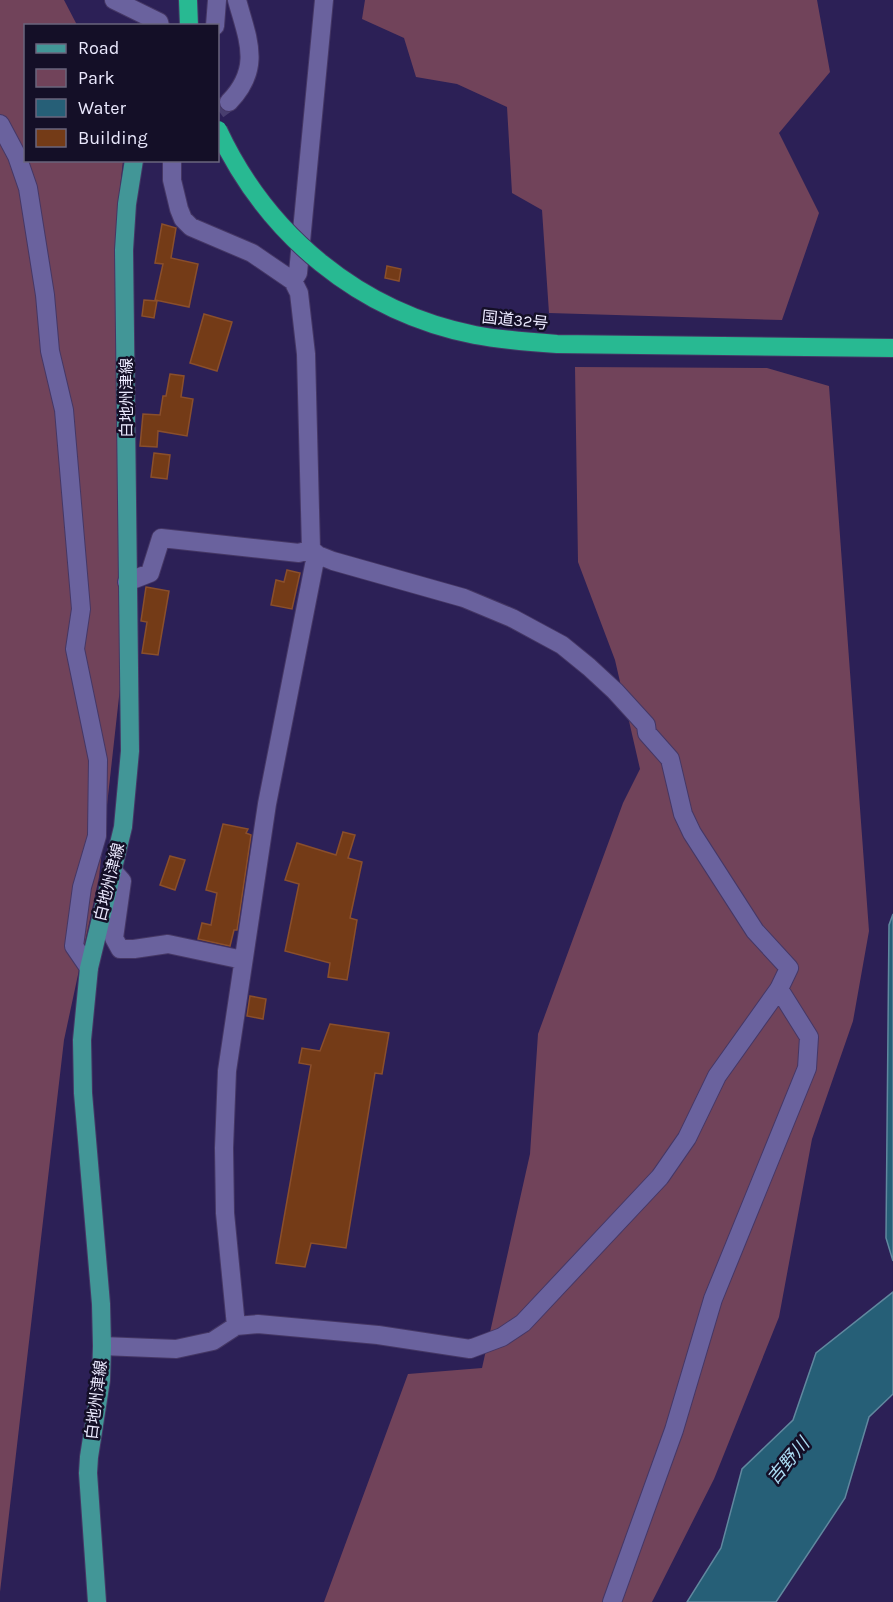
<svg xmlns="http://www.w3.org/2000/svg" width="893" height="1602" font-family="Karla,'Noto Sans JP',sans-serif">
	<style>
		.green { fill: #71435a }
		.water { fill: #265f77; stroke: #61889f; stroke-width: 1.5 }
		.building { fill: #743b17; stroke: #8a4f2c; stroke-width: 1.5 }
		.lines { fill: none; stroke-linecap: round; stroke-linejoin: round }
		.minor-tunnel { stroke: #483e6f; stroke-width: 18; stroke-dasharray: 18 9; stroke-linecap: butt }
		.minor-casing { stroke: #453765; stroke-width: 20 }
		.major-casing { stroke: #453765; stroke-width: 20 }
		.highway-casing { stroke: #453765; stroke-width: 20 }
		.minor { stroke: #6a629e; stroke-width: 18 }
		.major { stroke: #429697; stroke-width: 18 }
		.highway { stroke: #28b992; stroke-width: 18 }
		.highway-bridge-casing { stroke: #453765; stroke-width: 20; stroke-linecap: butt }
		.highway-bridge { stroke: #28b992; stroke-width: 18 }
		.labels { text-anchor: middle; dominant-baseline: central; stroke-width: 5; stroke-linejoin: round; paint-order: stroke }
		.street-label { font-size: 16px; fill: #eae8fd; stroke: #140f27 }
		.water-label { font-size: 18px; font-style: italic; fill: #acdcf3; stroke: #140f27 }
	</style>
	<rect width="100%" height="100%" fill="#2c2056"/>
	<path class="green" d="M0 0H64L77 25 26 26V160L123 161 117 213 120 688 99 877 64 1040 0 1592Z
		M365 0H817L830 72 779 133 819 213 782 320 549 313 542 210 512 193 507 107 457 84 416 77 404 38 362 19Z
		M575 367 767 368 829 386 869 931 853 1021 812 1139 779 1317 714 1479 652 1602H324L408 1374 482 1368 530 1154 538 1034 623 803 640 769 615 660 578 562Z"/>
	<path class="water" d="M893 914V1261L886 1238 889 925Z
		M893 1292V1394L869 1417 845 1498 776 1602H687L721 1548 742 1469 793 1420 816 1353Z"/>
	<path class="building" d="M162 224 176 228 171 258 198 264 189 307 155 300 163 264 155 263Z
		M387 266 401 269 399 281 385 278Z
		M144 300 157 301 154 318 142 316Z
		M204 314 232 322 217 371 190 363Z
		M170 374 184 376 181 397 193 399 187 436 158 431 157 447 140 446 143 414 160 415 163 396H166Z
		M154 453 170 455 167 479 151 477Z
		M287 570 300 573 292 609 271 605 276 580 284 582Z
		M146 587 169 591 158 655 142 653 147 622 141 621Z
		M223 824 248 829 246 833 251 835 237 930H234L230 946 198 939 202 923 211 925 217 893 206 890Z
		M343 832 355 835 348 858 362 862 350 918 357 920 347 980 328 977 330 963 285 951 299 884 285 880 297 843 336 855Z
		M170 856 185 860 175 890 160 885Z
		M250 996 266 999 263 1019 247 1016Z
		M330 1024 389 1033 382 1074 375 1073 346 1248 311 1243 305 1267 276 1263 311 1065 299 1063 302 1048 320 1051Z"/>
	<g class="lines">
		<path class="minor-tunnel" d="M218 110 229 102"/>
		<g class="minor-casing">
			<path id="minor" d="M114 0 159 22 160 26
				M215 26 217 0
				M229 102C262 68 248 40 237 0
				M0 124 17 156 28 188 45 295 50 351 64 410 81 609 75 649 98 760 97 836 82 887 74 946 89 968
				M172 160V180L179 209 183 219 191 227 252 253 293 281 299 293 306 354 311 549
				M293 281 298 273 324 0
				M127 582 150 573 161 538 299 553 311 549
				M113 871 122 881 114 938 120 949H134L168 944 243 960
				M236 1326 225 1213 224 1148 227 1071 267 804 314 565 318 555
				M102 1346 176 1349 213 1341 236 1326 258 1324 378 1335 470 1349 502 1337 523 1323 660 1177 687 1138 717 1076 779 989 789 968 755 931 692 833 683 814 670 759 647 733 646 725 615 691 589 667 562 645 512 618 464 598 333 561 318 555 311 549
				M612 1602 674 1430 713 1299 807 1068 809 1037 779 989"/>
		</g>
		<g class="major-casing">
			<path id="major" d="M97 1602 88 1473 89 1457 101 1380 102 1346 101 1304 83 1093 82 1040 89 968 123 827 130 751 124 250 127 204 134 160"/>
		</g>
		<g class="highway-casing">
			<path id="highway" d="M188 0 189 26"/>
		</g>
		<use href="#minor" class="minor"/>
		<use href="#major" class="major"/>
		<use href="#highway" class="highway"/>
		<g class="highway-bridge-casing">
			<path id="highway-bridge" d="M218 130C267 235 359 312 475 335 502 340 529 342 557 344L893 348"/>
		</g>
		<use href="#highway-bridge" class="highway-bridge"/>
	</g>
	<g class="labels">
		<g class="street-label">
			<text transform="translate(515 320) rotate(6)">国道32号</text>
			<text transform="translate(126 398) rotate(-90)">白地州津線</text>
			<text transform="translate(109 882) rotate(-76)">白地州津線</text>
			<text transform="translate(96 1400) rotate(-83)">白地州津線</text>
		</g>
		<g class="water-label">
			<text transform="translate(788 1461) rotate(-50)">吉野川</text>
		</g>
	</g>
	<rect x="24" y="24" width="195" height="138" fill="#140f27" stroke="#6a667d" stroke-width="1.5"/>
	<rect x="36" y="44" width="30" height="9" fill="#429697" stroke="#6a667d" stroke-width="1.5"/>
	<text x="78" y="54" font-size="18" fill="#eae8fd">Road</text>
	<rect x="36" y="69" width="30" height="18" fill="#71435a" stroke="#6a667d" stroke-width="1.5"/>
	<text x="78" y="84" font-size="18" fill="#eae8fd">Park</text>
	<rect x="36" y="99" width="30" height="18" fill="#265f77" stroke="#6a667d" stroke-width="1.5"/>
	<text x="78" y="114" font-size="18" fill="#eae8fd">Water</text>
	<rect x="36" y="129" width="30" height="18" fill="#743b17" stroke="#6a667d" stroke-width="1.5"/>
	<text x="78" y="144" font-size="18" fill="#eae8fd">Building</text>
</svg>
